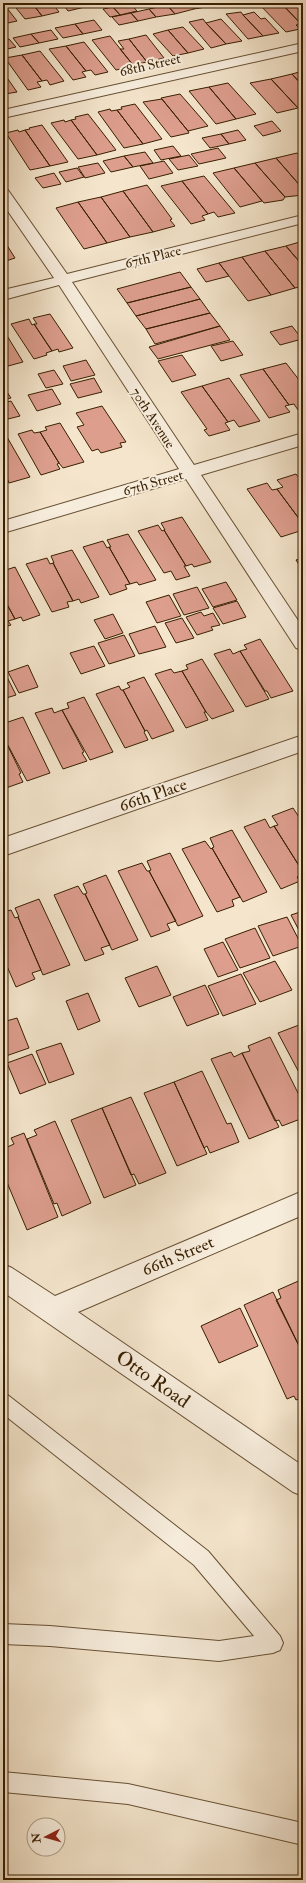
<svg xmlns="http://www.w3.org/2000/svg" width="306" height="1883" font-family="'IM FELL Double Pica',serif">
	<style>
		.building { fill: #dd9e8e; stroke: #381f00 }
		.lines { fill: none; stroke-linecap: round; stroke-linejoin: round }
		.service-casing { stroke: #675033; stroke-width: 2 }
		.minor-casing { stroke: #675033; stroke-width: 2 }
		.service { fill: #f8eede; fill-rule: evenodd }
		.minor { fill: #f8eede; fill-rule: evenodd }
		.labels { text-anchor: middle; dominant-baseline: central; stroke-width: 4; stroke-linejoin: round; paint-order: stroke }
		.far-street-label { font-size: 14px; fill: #381f00; stroke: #f8eede }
		.street-label { font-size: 17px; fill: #381f00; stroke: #f8eede }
		.near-street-label { font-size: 20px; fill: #381f00; stroke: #f8eede }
	</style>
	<rect width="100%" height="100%" fill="#f4e5cc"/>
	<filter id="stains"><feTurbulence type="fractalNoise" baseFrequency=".005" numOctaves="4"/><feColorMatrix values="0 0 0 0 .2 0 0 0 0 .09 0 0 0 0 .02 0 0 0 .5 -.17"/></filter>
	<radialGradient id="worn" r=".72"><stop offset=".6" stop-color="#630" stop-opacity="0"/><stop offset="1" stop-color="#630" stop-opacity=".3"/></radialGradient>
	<path class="building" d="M3 3 17 21 3 24Z
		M12 3H32L42 16 25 19Z
		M32 3H52L59 12 42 16Z
		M62 3H82L85 7 68 11Z
		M130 3 137 11 120 15 113 7Z
		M151 3H169L170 4 155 7Z
		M178 3H188L194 9 175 14 167 5Z
		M188 3H209L212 6 194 9Z
		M258 3H281L301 24 296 25 300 29 286 32Z
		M281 3H303V25L301 24Z
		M167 5 175 14 156 17 149 9Z
		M113 7 120 15 110 17 103 9Z
		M149 9 156 17 138 21 131 13Z
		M241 12 243 15 263 36 248 39 226 14Z
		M254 12 261 19 265 18 279 33 263 36 243 15Z
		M131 13 138 21 119 25 112 17Z
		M203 19 206 23 226 44 211 48 189 22Z
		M221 19 242 41 226 44 206 23Z
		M94 20 102 30 83 34 75 24Z
		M75 24 83 34 63 38 55 28Z
		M183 27 204 49 188 53 168 30Z
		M51 30 58 39 39 43 31 34Z
		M168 30 188 53 173 56 153 34Z
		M31 34 39 43 20 47 13 38Z
		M146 35 164 58 147 62 129 39Z
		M110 36 133 65 134 66 116 70 92 40Z
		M9 39 16 47 3 50V40Z
		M129 39 147 62 133 65 120 49H124L118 41Z
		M84 42 108 72 95 75 91 70 86 71 66 46Z
		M66 46 86 71 82 72 86 77 73 80 49 49Z
		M40 51 64 81 50 85 47 80 42 81 22 55Z
		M22 55 42 81 37 82 41 87 28 90 5 58Z
		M303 71V86L292 74Z
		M3 72 17 92 5 94 3 92Z
		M292 74 303 86V107L298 108 271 79Z
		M271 79 298 108 277 113 250 83Z
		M228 83 256 114 236 119 209 87Z
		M209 87 236 119 216 124 189 91Z
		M180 94 208 126 188 131 161 98Z
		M162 99 188 131 189 133 171 137 143 102Z
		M135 104 162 139 143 144 117 110 122 109 121 107Z
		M110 109 111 111 117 110 143 144 124 148 98 112Z
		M88 114 116 150 97 155 71 120 76 119 75 117Z
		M64 120 65 122 71 120 97 155 78 159 51 123Z
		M272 121 281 131 263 136 254 126Z
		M42 125 68 162 50 166 25 130 30 129 29 128Z
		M18 130 19 132 25 130 50 166 30 170 6 133Z
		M238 130 246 140 229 144 221 134Z
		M221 134 229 144 210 148 202 138Z
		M173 146 181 156 161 160 154 150Z
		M218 148 226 158 199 164 191 154Z
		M145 152 153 163 133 167 124 156Z
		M297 153 303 159V189L276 158Z
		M189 155 198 166 178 170 169 159Z
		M124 156 133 167 111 172 103 161Z
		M276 158 303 189V195L285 197 255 163Z
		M164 161 173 173 149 179 140 166Z
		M98 163 105 173 85 178 78 167Z
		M255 163 285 197 283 200 264 203 234 168Z
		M77 168 84 177 66 182 59 172Z
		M234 168 262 201 240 207 213 173Z
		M54 173 61 184 43 188 35 178Z
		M204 176 235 213 218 217 214 212 208 214 182 181Z
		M182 181 208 214 202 216 205 220 191 224 161 186Z
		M147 185 172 219 170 220 175 226 153 232 123 191Z
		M123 191 153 232 130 237 101 197Z
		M101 197 130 237 107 243 78 202Z
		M78 202 100 233 107 243 84 249 56 208Z
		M3 239 15 258 3 262Z
		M303 241V266L286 246Z
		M286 246 303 266V286L295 288 265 251Z
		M265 251 295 288 271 295 242 257Z
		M242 257 271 295 248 301 219 263Z
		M219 263 229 276 206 282 197 269Z
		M180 272 191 287 127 303 117 289Z
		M191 287 200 299 136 316 127 303Z
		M200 299 210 313 146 329 136 316Z
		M210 313 220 326 155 344 146 329Z
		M50 314 73 348 59 352 58 349 52 351 34 324H37L33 318Z
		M29 319 32 325 34 324 52 351 46 353 47 355 34 359 11 324Z
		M220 326 230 340 158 359 149 347Z
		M292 326 302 339 280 345 270 332Z
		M3 329 23 362 8 366 6 363 3 364Z
		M233 341 243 355 221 361 211 346Z
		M182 355 196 375 172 382 158 361Z
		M86 360 95 375 71 381 63 366Z
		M286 363 303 385V408L298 410 294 404 289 405 263 369Z
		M263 369 289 405 285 406 290 412 269 418 240 375Z
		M54 370 63 384 46 388 38 374Z
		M94 378 102 392 78 398 70 384Z
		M229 378 260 421 239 427 234 420 228 422 202 386Z
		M3 385 7 392 11 398 3 400Z
		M202 386 228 422 225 423 230 430 209 436 204 430 207 429 181 392Z
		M52 389 61 404 37 411 28 395Z
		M11 401 20 416 4 420 3 403Z
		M102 406 126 442 120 443 122 447 101 453 98 449 92 451 77 427 84 425 76 413Z
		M60 423 84 462 63 468 59 463 40 432 47 430 45 427Z
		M32 430 34 433 40 432 59 463 57 464 60 469 41 475 18 434Z
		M7 437 30 477 9 483 7 478H5L3 475V438Z
		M296 474 303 483V524L277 489 283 487 277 480Z
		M267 483 272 490 277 489 303 524V530L281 537 247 489Z
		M182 517 211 562 194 567 192 564 186 566 164 530H165L161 523Z
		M158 525 162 531 164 530 186 566H184L190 576 176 580 171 571 164 573 138 531Z
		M128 534 156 580 139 585 137 582 130 584 109 547H111L107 540Z
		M103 541 107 548 109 547 130 584 125 585 127 589 110 595 83 547Z
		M72 550 99 597 81 603 79 599 73 601 53 563H54L51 556Z
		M47 558 50 564 53 563 73 601 67 602 69 607 52 612 26 564Z
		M303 558V571L296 560Z
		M15 567 40 615 23 621 21 617 15 619 3 597V571Z
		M226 582 237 600 213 607 202 589Z
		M197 587 209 608 184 615 173 594Z
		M169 595 181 616 157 623 146 602Z
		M3 597 15 619 8 621 11 625 3 627Z
		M237 601 246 617 223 624 213 608Z
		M201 612 204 616 213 613 220 625 211 627 213 630 197 635 186 617Z
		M113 614 123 633 105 639 94 620Z
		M182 618 194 638 176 643 165 623Z
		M155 626 166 647 139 654 129 634Z
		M124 635 135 656 109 664 98 643Z
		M260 639 293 691 271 698 267 691H265L240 651 247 649 244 645Z
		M94 646 105 666 81 674 70 653Z
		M230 649 233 654 240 651 269 699 246 707 214 654Z
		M202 659 234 711 212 719 206 712 182 671 188 669 186 665Z
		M28 665 38 687 19 693 8 672Z
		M171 669 174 673 182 671 206 712H204L208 720 186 728 155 674Z
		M5 673 16 695 3 699V674Z
		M144 677 174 731 152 739 147 730 145 731 123 690 130 687 127 683Z
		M119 686 121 690H123L145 731 144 732 148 740 125 748 96 694Z
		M84 697 113 752 90 760 62 710 69 708 67 703Z
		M52 708 54 713 62 710 84 752 82 753 87 761 63 769 35 713Z
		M23 717 50 773 27 781 3 736V729L7 728 5 723Z
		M3 736 21 773 19 774 23 782 3 789Z
		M293 808 303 823V872L274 826 278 825 272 816Z
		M265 819 270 828 274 826 303 872V875L297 877 300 881 281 889 244 827Z
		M232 830 267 892 243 902 212 848 214 847 210 838Z
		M205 841 211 849 212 848 240 897 232 900 234 906 217 912 182 849Z
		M170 853 203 916 178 926 149 871 151 870 147 861Z
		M142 863 147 871H149L176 921 167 924 170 930 151 937 118 871Z
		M106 875 138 940 112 950 85 894 87 893 83 884Z
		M78 886 83 894H85L110 945 101 948 104 954 85 961 54 895Z
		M39 899 70 965 43 975 18 917H19L15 908Z
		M11 910 15 918 18 917 41 970 32 973 35 979 16 987 3 957V912Z
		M303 911V938L291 915Z
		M287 917 302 946 273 956 258 926Z
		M255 928 270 958 240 968 225 939Z
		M223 942 238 970 218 977 204 949Z
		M275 961 292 990 260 1002 243 973Z
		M157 966 171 995 139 1007 125 978Z
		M241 974 256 1004 223 1016 208 986Z
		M205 985 219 1014 187 1026 173 997Z
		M88 993 100 1021 78 1030 66 1001Z
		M17 1018 29 1048 3 1057V1022Z
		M299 1025 303 1030V1080L278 1033Z
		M270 1037 303 1103V1118L282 1126 279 1120 275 1121 242 1053 250 1051 248 1046Z
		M61 1043 74 1074 49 1083 36 1051Z
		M231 1052 234 1057 242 1053 279 1127 249 1139 211 1059Z
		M32 1054 46 1084 20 1094 7 1063Z
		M202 1071 227 1124 231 1123 239 1142 210 1153 207 1146 204 1148 174 1082Z
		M174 1082 207 1154 177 1166 144 1093Z
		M131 1097 166 1173 139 1184 134 1174 131 1175 102 1108Z
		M102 1108 136 1185 104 1198 71 1120Z
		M55 1121 91 1203 62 1216 57 1203 54 1204 27 1139 37 1135 34 1130Z
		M24 1133 58 1217 27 1230 3 1173V1149L14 1144 11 1138Z
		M303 1279V1354L276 1300 281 1298 278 1290Z
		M273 1292 303 1354V1397L296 1400 294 1396 287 1399 244 1305Z
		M240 1308 258 1346 219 1363 201 1326Z"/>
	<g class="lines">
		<g class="service-casing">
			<path id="service" d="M3 1393 9 1396 208 1551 280 1636 283 1643 280 1650 273 1653 219 1661 50 1646 3 1644V1624L50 1626 219 1641 254 1636 194 1565 3 1414Z
				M3 1772 128 1784 303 1823V1845L128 1804 3 1792Z"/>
		</g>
		<g class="minor-casing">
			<path id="minor" d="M303 43V51L3 118V110Z
				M3 189 8 190 67 274 303 215V223L72 282 194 465 303 433V445L201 475 303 628V650L296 648 186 479 3 533V521L179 469 59 285 3 300V290L54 278 3 204Z
				M303 735V751L3 856V838Z
				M303 1191V1215L78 1312 303 1466V1496L293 1492 3 1292V1264L12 1268 55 1296Z"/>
		</g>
		<use href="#service" class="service"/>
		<use href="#minor" class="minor"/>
	</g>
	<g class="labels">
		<g class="far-street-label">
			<text transform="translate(150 65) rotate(-13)">68th Street</text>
			<text transform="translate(153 257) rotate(-14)">67th Place</text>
			<text transform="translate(153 418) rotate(57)">70th Avenue</text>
			<text transform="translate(153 483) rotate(-16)">67th Street</text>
		</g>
		<g class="street-label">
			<text transform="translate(153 795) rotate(-19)">66th Place</text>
			<text transform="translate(178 1256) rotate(-23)">66th Street</text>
		</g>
		<g class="near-street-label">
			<text transform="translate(153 1379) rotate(35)">Otto Road</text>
		</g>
	</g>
	<rect width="306" height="1883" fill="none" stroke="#f4e5cc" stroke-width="16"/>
	<rect x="4" y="4" width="298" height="1875" fill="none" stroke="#381f00" stroke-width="2"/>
	<rect x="8" y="8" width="290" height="1867" fill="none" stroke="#381f00"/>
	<g transform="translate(46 1837) rotate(264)"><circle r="19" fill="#f8eede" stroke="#ab9b85"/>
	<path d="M0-3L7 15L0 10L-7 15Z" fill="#8f2418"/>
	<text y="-6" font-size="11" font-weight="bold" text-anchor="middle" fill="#381f00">N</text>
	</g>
	<rect width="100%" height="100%" filter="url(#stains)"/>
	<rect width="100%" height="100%" fill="url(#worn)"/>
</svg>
